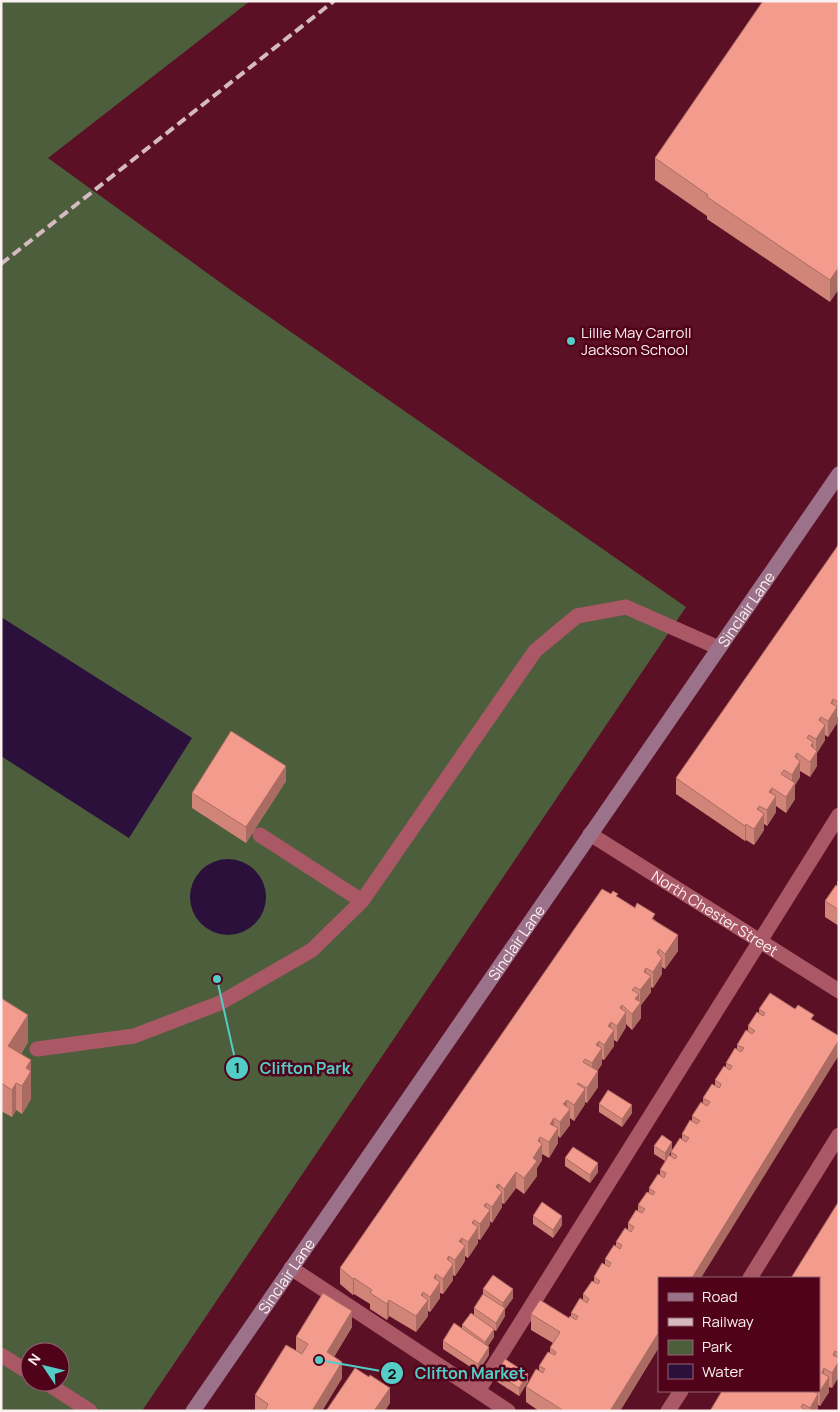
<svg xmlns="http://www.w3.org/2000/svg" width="840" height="1412" font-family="Manrope,sans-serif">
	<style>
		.green { fill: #4d5e3c; fill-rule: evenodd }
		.water { fill: #2a103a }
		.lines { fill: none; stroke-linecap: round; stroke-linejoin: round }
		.lane { stroke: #aa5866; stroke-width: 15 }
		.street { stroke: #aa5866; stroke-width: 15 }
		.secondary { stroke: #9c728b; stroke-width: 15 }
		.rail { stroke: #d5bbc1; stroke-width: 4; stroke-dasharray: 10 5; stroke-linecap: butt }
		.wall { fill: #d18578 }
		.shaded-wall { fill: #aa6c62 }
		.building { fill: #f39b8c; stroke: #aa6c62 }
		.poi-dot { fill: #54cdc7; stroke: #50021b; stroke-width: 2 }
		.labels { text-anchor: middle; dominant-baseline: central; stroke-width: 5; stroke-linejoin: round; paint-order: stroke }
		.poi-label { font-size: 15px; fill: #fbf1f2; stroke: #50021b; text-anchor: start }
		.street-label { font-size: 15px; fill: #fbf1f2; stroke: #50021b }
		.leader { fill: none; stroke: #54cdc7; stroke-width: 2 }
		.callout-dot { fill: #54cdc7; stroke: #50021b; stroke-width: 2 }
		.mark-label { font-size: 15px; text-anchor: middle; font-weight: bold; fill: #111 }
		.callout-label { font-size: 16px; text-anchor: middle; font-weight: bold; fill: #54cdc7; stroke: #50021b; stroke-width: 5; stroke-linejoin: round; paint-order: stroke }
	</style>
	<rect width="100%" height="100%" fill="#5c1025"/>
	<path class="green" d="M1 1H250L48 158 232 291 686 607 142 1411H1ZM30 1352H60V1382H30Z"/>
	<path class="water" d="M1 617 192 738 129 838 1 756Z
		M190 897a38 38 0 1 1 76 0a38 38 0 1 1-76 0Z"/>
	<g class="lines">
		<path class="lane" d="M260 835 362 901
			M37 1049 134 1036 220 1003 312 950 362 901 535 651 577 616 626 607 719 648
			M291 1268 508 1411
			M478 1391 839 815"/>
		<g class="street">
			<path id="s1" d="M590 834 839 991"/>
			<path d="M750 1278 839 1135"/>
			<path d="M1 1355 30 1373"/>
			<path d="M45 1382 90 1411"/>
			<path d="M668 1411 681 1391"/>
		</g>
		<path class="secondary" id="s2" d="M193 1411 839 474"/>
		<path class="rail" d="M1 264 334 1"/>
	</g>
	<path class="wall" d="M839 1 830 302 707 219V216L655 180V158Z
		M839 544V718L837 717V723L828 737 825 735V740L817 753V766L810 777 800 771V777L795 785V799L786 813 776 806V812L767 826 764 824V830L754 845 746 840 745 841 676 794V778Z
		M286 781 246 843 192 808V793Z
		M839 879V926L825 917V901L837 886V882Z
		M618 897 655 920 678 951 665 969 662 967V974L653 988 651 987V992L641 1005V1018L632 1030 626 1024V1027L617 1042 614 1040V1046L604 1060 602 1059V1064L597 1071 598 1087 587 1103 585 1102V1104L574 1121 570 1118V1125L560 1138 558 1136V1143L549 1158 542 1154V1160L537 1168V1176L524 1194 516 1188 504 1204 502 1203V1207L492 1223 490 1221V1225L480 1240 478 1239V1243L468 1258 465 1256V1261L455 1276 453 1275V1280L443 1294 440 1293V1298L430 1312 428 1311V1316L416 1332 389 1316 387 1320 370 1309V1304L354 1294 353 1295 340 1284V1268Z
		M1 998 28 1042 21 1054 31 1060V1099L22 1114 16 1110 12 1117 1 1111Z
		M759 1009H795L659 1278V1347L620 1411H539L526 1402V1387L539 1371V1366L550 1353V1348L553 1343 531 1330V1314L569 1318 571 1317V1313L583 1300V1294L594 1282V1277L605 1265V1259L616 1247V1242L628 1230V1223L638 1211V1205L649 1193V1188L660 1175V1170L671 1157V1152L665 1161 654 1154V1146L672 1150 682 1139V1134L692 1121V1116L703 1103V1098L715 1086V1080L726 1068V1063L737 1049V1045L748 1032V1026L759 1014Z
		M599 1104 632 1113 622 1127 599 1112Z
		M565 1158 598 1172 590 1183 565 1166Z
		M839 1201V1376L832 1388 829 1387V1392L820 1406 818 1405V1409L817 1411H710L722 1391H819V1278Z
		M533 1216 562 1225 553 1238 533 1224Z
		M483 1289 513 1298 505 1309V1316L496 1331 494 1330V1337L488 1346 489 1355 478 1372 443 1349V1341L462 1329V1325L474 1315V1308L483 1294Z
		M352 1327 334 1357 342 1378 322 1411H255V1395L296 1351V1337Z
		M496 1373 528 1382 519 1396 496 1381Z"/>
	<path class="shaded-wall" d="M839 267V289L830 302V280Z
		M833 699V714L837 707V723L828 737V721L831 703Z
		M821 717V731L825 725V740L817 753V766L810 777 811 746 813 742V757L816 753V739L819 720Z
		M797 753V767L800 761V777L795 785V799L786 813V797L792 789V775L795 757Z
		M286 766V781L246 843V827Z
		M772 788V803L776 796V812L767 826V810L769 792Z
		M759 806V821L764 814V830L754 845V829L757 809Z
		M746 824V840L745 841V826Z
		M678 935V951L665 969V954Z
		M659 949V963L662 958V974L653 988V972L657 953Z
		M646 968V982L651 976V992L641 1005V1018L632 1030V1014L635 999 639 994V1006L640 1003V990L644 972Z
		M622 1005V1018L626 1012V1027L617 1042V1026L620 1008Z
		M28 1015V1042L8 1074V1046Z
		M611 1022V1035L614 1030V1046L604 1060V1045L608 1026Z
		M839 1040V1055L701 1278H692Z
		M599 1041V1053L602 1048V1064L592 1079V1063L596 1045Z
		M31 1060V1099L22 1114V1086L26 1068Z
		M598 1071V1087L587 1103V1088Z
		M16 1083V1110L12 1117V1090Z
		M585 1089V1104L574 1121V1105Z
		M567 1100V1113L570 1109V1125L560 1138V1122L563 1104Z
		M632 1105V1113L622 1127V1119Z
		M554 1118V1134L550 1124Z
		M558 1128V1143L549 1158V1142Z
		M540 1137V1148L542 1144V1160L537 1168V1176L524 1194V1178L533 1158Z
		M672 1142V1150L665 1161V1153Z
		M598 1163V1172L590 1183V1175Z
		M516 1172V1188L504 1204V1189Z
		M499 1184V1197L502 1192V1207L492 1223V1207L496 1187Z
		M486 1203V1215L490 1210V1225L480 1240V1224L484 1206Z
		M562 1216V1225L553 1238V1230Z
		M474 1220V1234L478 1227V1243L468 1258V1242L472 1223Z
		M462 1238V1251L465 1246V1261L455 1276V1260L459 1241Z
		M449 1256V1270L453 1264V1280L443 1294V1279L447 1259Z
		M436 1274V1288L440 1282V1298L430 1312V1297L434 1278Z
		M354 1278V1294L353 1295V1279Z
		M513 1289V1298L505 1309V1316L496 1331V1323L503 1310V1303Z
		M423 1292V1307L428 1300V1316L416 1332V1316L421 1295Z
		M389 1300V1316L387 1320V1304Z
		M352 1311V1327L327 1368V1352Z
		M494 1329V1337L485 1350V1342Z
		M659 1332V1347L620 1411H610Z
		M489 1347V1355L478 1372V1364Z
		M835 1351V1367L839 1361V1376L832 1388V1373L833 1355Z
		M342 1362V1378L322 1411H312Z
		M824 1368V1384L829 1377V1392L820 1406V1391L822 1373Z
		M528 1374V1382L519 1396V1388Z
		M390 1388V1403L385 1411H374Z
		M818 1394V1409L817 1411H810V1408Z"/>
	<path class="building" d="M763 1H839V267L830 280 707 197 708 195 655 158Z
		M839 544V702L833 699 831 703 837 707 828 721 821 717 819 720 825 725 816 739 809 735 807 738 813 742 811 746 817 751 810 762 797 753 795 757 800 761 792 775 784 770 781 774 795 783 786 797 772 788 769 792 776 796 767 810 759 806 758 808 757 809 764 814 754 829 746 824 745 826 676 778Z
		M231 731 286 766 246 827 192 793Z
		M836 885 839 887V910L825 901Z
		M602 889 611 894 613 891 618 894 616 896 635 908 637 903 655 914 652 919 678 935 665 954 659 949 657 953 662 958 653 972 646 968 644 972 651 976 640 990 635 987 632 990 639 994 635 999 641 1002 632 1014 622 1005 620 1008 626 1012 617 1026 611 1022 608 1026 614 1030 604 1045 599 1041 596 1045 602 1048 592 1063 585 1059 583 1062 598 1071 587 1088 578 1083 577 1084 585 1089 574 1105 567 1100 563 1104 570 1109 560 1122 554 1118 550 1124 558 1128 549 1142 540 1137 538 1141 542 1144 533 1158 537 1161 524 1178 516 1172 504 1189 499 1184 497 1185 496 1187 502 1192 492 1207 486 1203 484 1206 490 1210 480 1224 474 1220 472 1223 478 1227 468 1242 462 1238 459 1241 465 1246 455 1260 449 1256 447 1259 453 1264 443 1279 436 1274 434 1278 440 1282 430 1297 423 1292 421 1295 428 1300 416 1316 389 1300 387 1304 370 1293 372 1290 354 1278 353 1279 340 1268Z
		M770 993 795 1009 798 1005 814 1015 811 1019 839 1036V1040L692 1278H659V1332L610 1411H564L526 1387 536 1369 543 1373V1372L545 1369 539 1366 548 1352 555 1355 556 1352 550 1348 560 1332 531 1314 540 1300 569 1318 570 1316 576 1320 578 1316 571 1313 580 1298 587 1303 589 1299 583 1294 592 1281 598 1284 600 1281 594 1277 602 1263 609 1267 611 1263 605 1259 614 1245 620 1249 622 1245 616 1242 625 1228 631 1232 634 1227 628 1223 636 1210 642 1213 645 1209 638 1205 647 1192 653 1195 655 1192 649 1188 658 1174 664 1178 666 1173 660 1170 669 1155 675 1159 677 1156 671 1152 680 1138 686 1142 689 1138 682 1134 690 1120 697 1124 700 1121 692 1116 701 1102 707 1106 710 1102 703 1098 712 1084 719 1088 720 1087 721 1084 715 1080 724 1066 730 1070 732 1066 726 1063 735 1048 741 1052 744 1048 737 1045 746 1030 752 1034 755 1031 748 1026 757 1012 763 1016 765 1013 759 1009Z
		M1 998 28 1015 8 1046 31 1060 26 1068 31 1071 22 1086 16 1083 12 1090 1 1083Z
		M608 1090 632 1105 622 1119 599 1104Z
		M662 1135 672 1142 665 1153 654 1146Z
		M573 1147 598 1163 590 1175 565 1158Z
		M839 1201V1353L835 1351 833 1355 839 1358V1361L832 1373 824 1368 823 1370 822 1373 829 1377 820 1391 819 1390V1278H791Z
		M542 1202 562 1216 553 1230 533 1216Z
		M493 1275 513 1289 503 1303 483 1289Z
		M323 1293 352 1311 327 1352 342 1362 312 1411H265L268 1404 255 1395 286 1345 302 1354 308 1344 296 1337Z
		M483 1294 505 1308 496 1323 474 1308Z
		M471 1313 494 1329 485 1342 462 1325Z
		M454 1323 489 1347 478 1364 443 1341Z
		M505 1359 528 1374 519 1388 496 1373Z
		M355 1368 369 1377 370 1375 390 1388 374 1411H326Z
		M722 1391H813L818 1394 810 1408 803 1404 801 1407 806 1411H710Z"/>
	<circle class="poi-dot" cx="571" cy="341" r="5"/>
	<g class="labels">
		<g class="poi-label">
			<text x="581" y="332">Lillie May Carroll<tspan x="581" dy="17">Jackson School</tspan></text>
		</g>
		<g class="street-label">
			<text stroke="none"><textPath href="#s2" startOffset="974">Sinclair Lane</textPath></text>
			<text stroke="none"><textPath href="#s1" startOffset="148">North Chester Street</textPath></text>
			<text stroke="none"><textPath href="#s2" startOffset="569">Sinclair Lane</textPath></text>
			<text stroke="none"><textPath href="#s2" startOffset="164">Sinclair Lane</textPath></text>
		</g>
	</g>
	<path class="leader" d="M217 979L237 1068M319 1360L392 1373"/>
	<g class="callout-dot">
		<circle cx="217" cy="979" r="5"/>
		<circle cx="319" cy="1360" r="5"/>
		<circle cx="237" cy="1068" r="12"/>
		<circle cx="392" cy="1373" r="12"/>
	</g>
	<g class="mark-label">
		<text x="237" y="1073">1</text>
		<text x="392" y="1379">2</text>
	</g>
	<g class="callout-label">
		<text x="305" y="1074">Clifton Park</text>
		<text x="470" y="1379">Clifton Market</text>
	</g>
	<rect width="840" height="1412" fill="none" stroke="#fbf1f2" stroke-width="5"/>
	<rect x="658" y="1277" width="162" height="115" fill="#50021b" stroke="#946271"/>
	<rect x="668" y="1293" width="25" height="8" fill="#9c728b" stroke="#946271"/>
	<text x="702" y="1302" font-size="15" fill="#fbf1f2">Road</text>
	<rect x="668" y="1318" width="25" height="8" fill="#d5bbc1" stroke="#946271"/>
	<text x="702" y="1327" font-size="15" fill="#fbf1f2">Railway</text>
	<rect x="668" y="1340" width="25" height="15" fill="#4d5e3c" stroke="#946271"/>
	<text x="702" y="1352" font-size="15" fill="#fbf1f2">Park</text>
	<rect x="668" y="1364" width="25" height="15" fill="#2a103a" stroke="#946271"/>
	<text x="702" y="1377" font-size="15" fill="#fbf1f2">Water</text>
	<g transform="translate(45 1367) rotate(305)"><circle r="24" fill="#50021b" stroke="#946271"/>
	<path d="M0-4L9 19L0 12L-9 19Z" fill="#54cdc7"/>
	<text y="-8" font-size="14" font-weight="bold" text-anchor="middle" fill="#fbf1f2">N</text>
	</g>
</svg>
